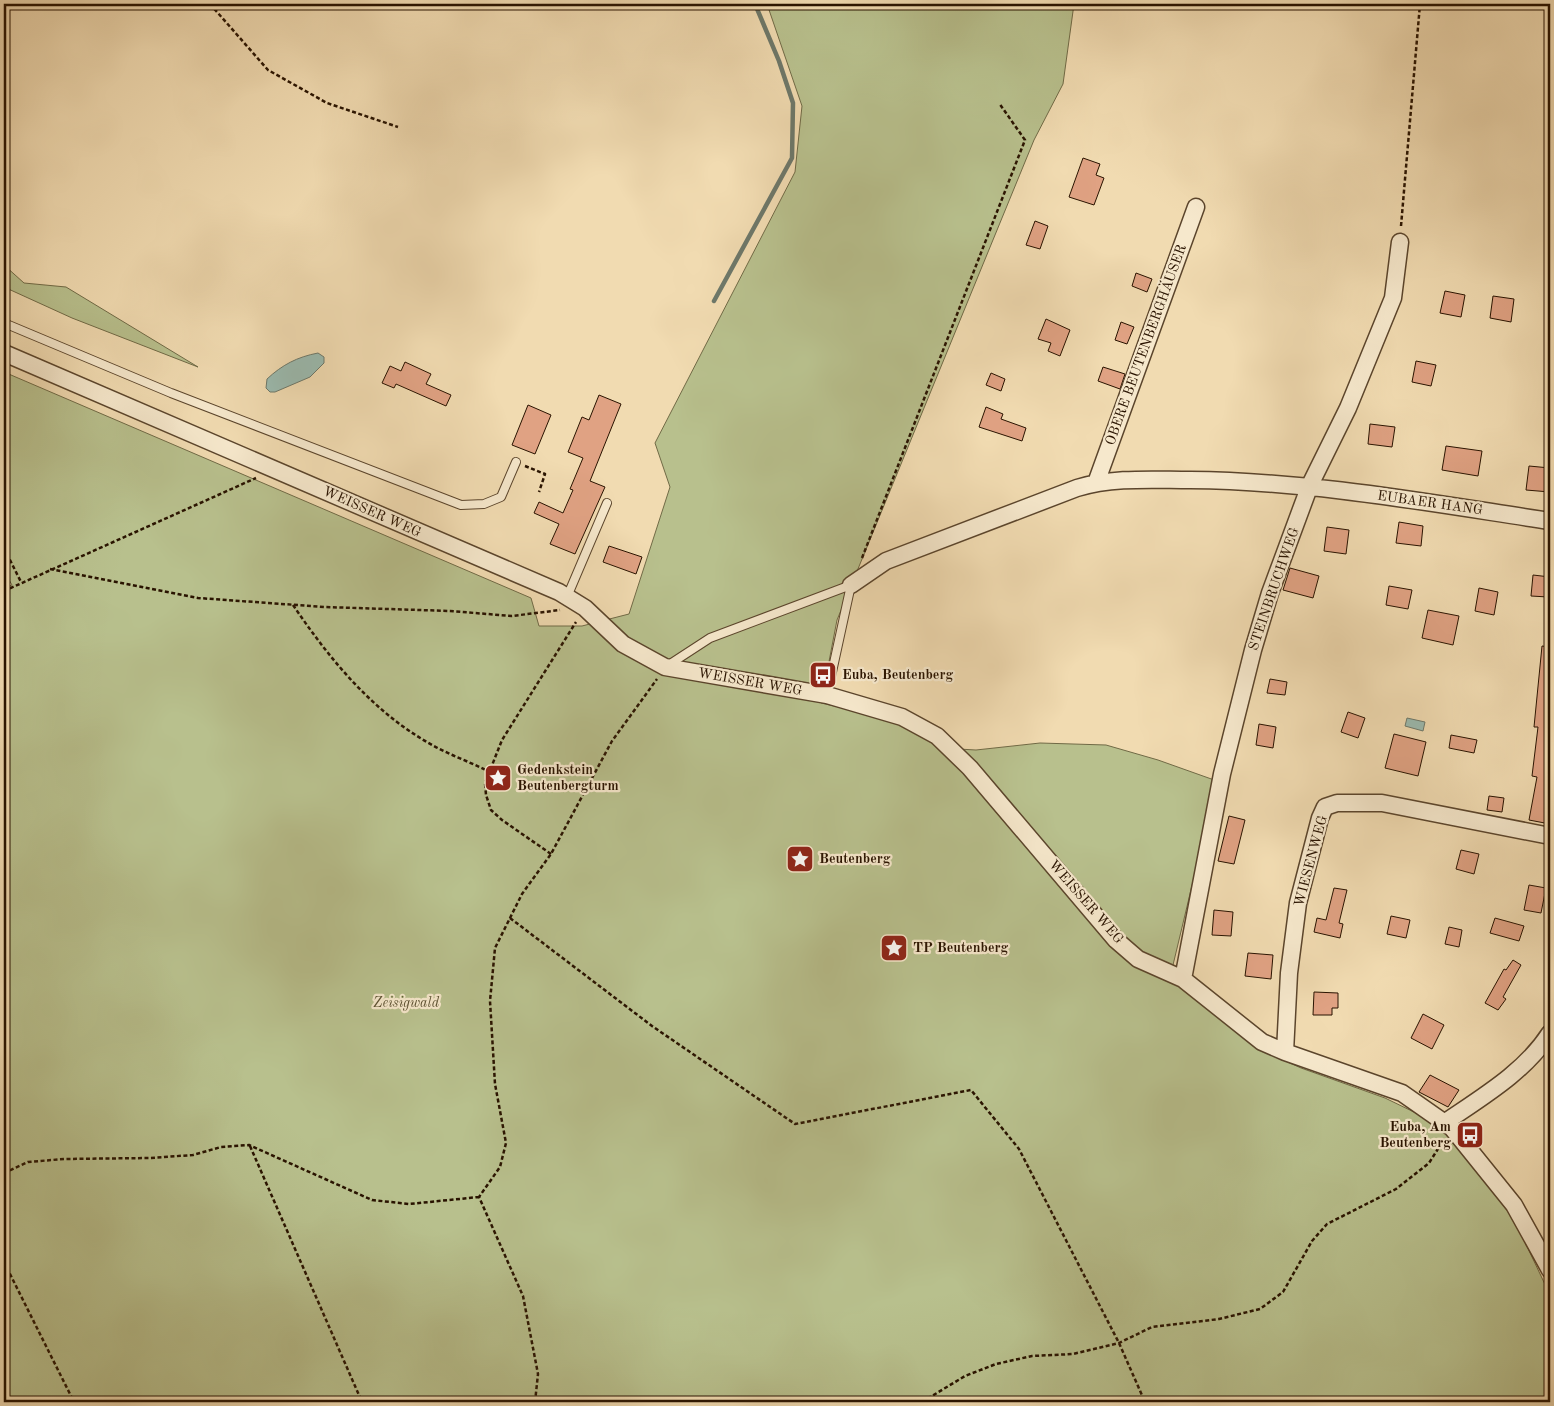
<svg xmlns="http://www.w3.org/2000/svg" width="1554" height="1406" font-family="'Old Standard TT',serif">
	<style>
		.green { fill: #b8c08d; stroke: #706a46 }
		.water { fill: #9bbbb0; stroke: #6d786a }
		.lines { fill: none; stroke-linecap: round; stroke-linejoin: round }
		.stream { stroke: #6d786a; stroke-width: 4.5 }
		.building { fill: #e0a283; stroke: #291300 }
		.service-casing { stroke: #5b452c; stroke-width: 10 }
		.minor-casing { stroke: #5b452c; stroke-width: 19 }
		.path { stroke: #291300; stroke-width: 2.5; stroke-dasharray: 4 2.5; stroke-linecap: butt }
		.service { stroke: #f6e8cc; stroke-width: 8 }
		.minor { stroke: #f6e8cc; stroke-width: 16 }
		.labels { text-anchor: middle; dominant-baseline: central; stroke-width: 4.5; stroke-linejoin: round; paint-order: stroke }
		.street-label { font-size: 14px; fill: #291300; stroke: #f6e8cc }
		.poi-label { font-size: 14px; font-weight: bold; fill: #291300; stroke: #f6e8cc; text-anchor: start }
		.park-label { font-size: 14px; font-style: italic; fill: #5b5031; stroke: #f6e8cc }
	</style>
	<rect width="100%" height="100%" fill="#f1dbb1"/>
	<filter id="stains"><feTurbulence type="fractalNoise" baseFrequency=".004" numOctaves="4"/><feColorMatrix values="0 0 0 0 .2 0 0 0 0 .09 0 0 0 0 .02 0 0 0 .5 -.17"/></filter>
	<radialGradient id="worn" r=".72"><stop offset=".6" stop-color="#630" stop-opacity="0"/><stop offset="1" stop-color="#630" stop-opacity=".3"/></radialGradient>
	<path class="green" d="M767 4H1074L1063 84 1034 140 837 620 821 703 892 719 940 748 976 750 1040 743 1106 745 1158 760 1217 781 1173 965 1259 1049 1301 1068 1385 1098 1416 1113 1444 1132 1471 1162 1515 1221 1550 1295V1402H4V588L12 585 4 571V372L531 598 539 626H582L629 614 670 487 655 443 795 172 802 106Z
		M4 265 24 283 66 287 198 367 72 318 4 287Z"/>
	<path class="water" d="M318 353 324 357V363L310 377 275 392H270L266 388 267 379C282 365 297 357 318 353Z
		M1407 718 1425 722 1423 731 1405 726Z"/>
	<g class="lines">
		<path class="stream" d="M714 301 792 158 793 103 779 61 755 4"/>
	</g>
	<path class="building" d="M1083 158 1100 164 1096 175 1104 178 1094 205 1069 197Z
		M1035 221 1048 226 1040 249 1026 245Z
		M1136 273 1152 279 1147 292 1132 286Z
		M1445 291 1465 295 1461 317 1440 313Z
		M1493 296 1514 299 1511 322 1490 318Z
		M1046 319 1070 330 1060 356 1048 351 1051 343 1038 339Z
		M1121 322 1134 327 1127 344 1115 340Z
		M1416 361 1436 365 1431 386 1412 382Z
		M405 362 431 374 426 384 451 395 446 406 396 384 394 388 382 383 390 366 401 371Z
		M1103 367 1125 374 1120 389 1098 381Z
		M991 373 1005 379 1001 391 986 385Z
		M599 395 621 404 590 481 605 487 575 554 550 544 559 524 534 513 539 502 563 513 573 490 570 489 583 458 568 452 582 417 589 420Z
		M528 405 551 415 535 454 512 445Z
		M986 407 1003 414 1001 419 1026 428 1022 441 979 427Z
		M1370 424 1395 427 1392 447 1368 444Z
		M1446 446 1482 451 1478 476 1442 470Z
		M1529 466 1550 468V492L1526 490Z
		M1399 522 1423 526 1421 546 1396 543Z
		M1327 527 1349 530 1346 554 1324 551Z
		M609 546 642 557 636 574 603 562Z
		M1290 568 1319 576 1313 598 1283 590Z
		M1533 575 1550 577 1548 597 1531 596Z
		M1389 586 1412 590 1408 609 1386 605Z
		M1479 588 1498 592 1494 615 1475 611Z
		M1428 610 1459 616 1453 645 1422 638Z
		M1542 646 1550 647V824L1529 820 1537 777 1532 776 1538 727H1534Z
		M1270 679 1287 682 1285 695 1267 693Z
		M1348 712 1365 718 1358 738 1341 732Z
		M1259 724 1276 727 1273 748 1256 745Z
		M1394 734 1426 742 1418 776 1385 768Z
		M1451 735 1477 740 1474 753 1449 748Z
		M1489 796 1504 798 1502 812 1487 810Z
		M1229 816 1245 820 1234 864 1218 861Z
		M1461 850 1479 854 1474 874 1456 869Z
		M1529 885 1546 888 1541 913 1524 910Z
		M1334 888 1347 890 1339 923 1343 924 1340 938 1314 932 1317 918 1326 920Z
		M1214 910 1233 912 1231 936 1212 935Z
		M1391 916 1410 920 1406 938 1387 934Z
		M1495 918 1524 926 1519 941 1490 933Z
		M1449 927 1462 930 1459 947 1445 944Z
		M1248 953 1273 955 1271 979 1245 976Z
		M1513 960 1521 965 1503 997 1506 999 1498 1010 1485 1003 1504 969 1506 970Z
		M1314 992 1338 993V1008H1332V1015H1313Z
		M1423 1014 1444 1025 1432 1049 1411 1038Z
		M1430 1075 1459 1090 1448 1107 1419 1092Z"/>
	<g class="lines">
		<g class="service-casing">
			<path id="service" d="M4 323 171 393 461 505 484 504 501 497 516 462
				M567 597 607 503
				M667 666 710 638 851 585
				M827 695 851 585"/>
		</g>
		<g class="minor-casing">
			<path id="minor" d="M4 353 559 592 585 608 623 644 665 667 827 695 902 717 937 736 970 768 1116 940 1138 959 1183 979 1262 1042 1285 1052 1402 1093 1452 1128 1514 1205 1550 1270
				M1096 483 1196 207
				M851 585 886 561 1077 488C1114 477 1152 480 1190 480 1311 481 1430 503 1550 521
				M1183 979 1222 774 1253 650 1270 593 1310 485 1348 408 1393 298 1400 242
				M1285 1052 1289 973 1298 903 1320 818 1325 807 1337 803H1382L1550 836
				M1444 1123C1482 1097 1525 1072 1550 1033"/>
		</g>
		<path class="path" d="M210 4 268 70 327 103 398 127
			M1401 226 1420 4
			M525 466 545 474 539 492
			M4 548 21 582
			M862 558 1025 140 999 103
			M50 569 198 598 325 607 450 611 512 616 560 610
			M4 591 256 478
			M293 605C331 661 373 712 432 745 450 755 470 762 488 771
			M551 854 502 820 491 810 486 795 485 783 502 740 576 622
			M510 918 652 1026 795 1124 971 1090 1019 1149 1119 1343 1145 1402
			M250 1146 362 1402
			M4 1173 28 1162 64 1159 150 1158 193 1155 221 1147 249 1145 372 1200 409 1204 479 1197
			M4 1262 74 1402
			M535 1402 538 1374 523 1296 479 1197 500 1167 506 1143 495 1084 490 1001 495 948 522 894 551 854 612 741 657 679
			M922 1402 965 1376 996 1364 1032 1356 1073 1354 1119 1343 1152 1327 1219 1319 1260 1309 1283 1292 1312 1241 1327 1224 1396 1189 1429 1163 1443 1141"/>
		<use href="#service" class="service"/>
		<use href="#minor" class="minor"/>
	</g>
	<defs>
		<g id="bus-square" transform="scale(1.4375)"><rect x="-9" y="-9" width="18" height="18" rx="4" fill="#8f2418" stroke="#f6e8cc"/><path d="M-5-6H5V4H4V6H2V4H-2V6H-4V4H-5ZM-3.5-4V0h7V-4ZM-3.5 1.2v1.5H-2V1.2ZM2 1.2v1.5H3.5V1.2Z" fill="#fff"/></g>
		<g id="sight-square" transform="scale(1.4375)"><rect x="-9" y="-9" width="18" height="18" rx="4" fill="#8f2418" stroke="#f6e8cc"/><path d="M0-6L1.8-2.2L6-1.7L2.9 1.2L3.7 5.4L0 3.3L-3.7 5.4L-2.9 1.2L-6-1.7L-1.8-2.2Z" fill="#fff"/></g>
	</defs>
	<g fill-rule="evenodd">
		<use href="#bus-square" x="823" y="675"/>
		<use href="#sight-square" x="498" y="778"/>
		<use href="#sight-square" x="800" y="859"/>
		<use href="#sight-square" x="894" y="948"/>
		<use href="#bus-square" x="1470" y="1135"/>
	</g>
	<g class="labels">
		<g class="street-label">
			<text transform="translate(1146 345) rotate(-70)">OBERE BEUTENBERGHÄUSER</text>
			<text transform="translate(1430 503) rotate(8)">EUBAER HANG</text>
			<text transform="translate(372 512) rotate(24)">WEISSER WEG</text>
			<text transform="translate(1274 589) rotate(-71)">STEINBRUCHWEG</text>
			<text transform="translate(750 682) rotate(10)">WEISSER WEG</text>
			<text transform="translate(1311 861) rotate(-75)">WIESENWEG</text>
			<text transform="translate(1086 902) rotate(49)">WEISSER WEG</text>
		</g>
		<g class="poi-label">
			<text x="842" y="675">Euba, Beutenberg</text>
			<text x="517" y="770">Gedenkstein<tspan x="517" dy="16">Beutenbergturm</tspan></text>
			<text x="819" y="859">Beutenberg</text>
			<text x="913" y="948">TP Beutenberg</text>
			<text x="1451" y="1127" text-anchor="end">Euba, Am<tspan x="1451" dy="16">Beutenberg</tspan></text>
		</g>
		<g class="park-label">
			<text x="406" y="1003">Zeisigwald</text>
		</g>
	</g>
	<rect width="1554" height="1406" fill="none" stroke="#f1dbb1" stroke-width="20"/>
	<rect x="5" y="5" width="1544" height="1396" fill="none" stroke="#291300" stroke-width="2.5"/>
	<rect x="10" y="10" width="1534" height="1386" fill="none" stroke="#291300"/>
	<rect width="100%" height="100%" filter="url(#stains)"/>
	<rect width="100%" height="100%" fill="url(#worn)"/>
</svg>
